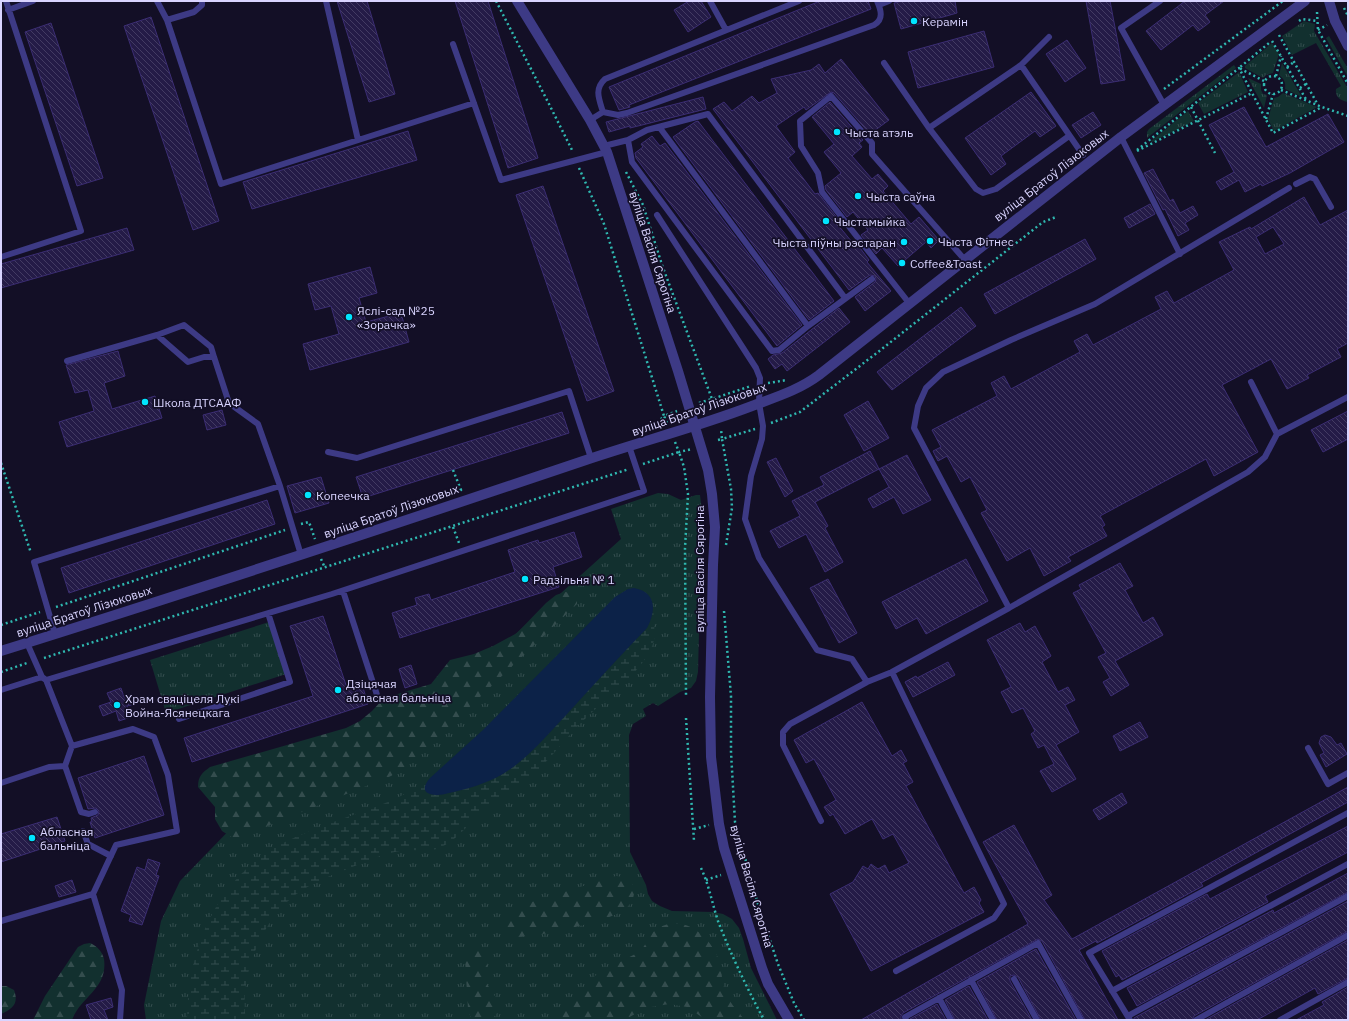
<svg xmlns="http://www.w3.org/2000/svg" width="1349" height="1021" font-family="'IBM Plex Sans',sans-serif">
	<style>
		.grass { fill: url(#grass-tufts) }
		.forest { fill: url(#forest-firs) }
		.wetland { fill: url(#wetland-marsh) }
		.water { fill: #0c2248 }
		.building { fill: url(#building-back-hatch); stroke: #3b2d73; fill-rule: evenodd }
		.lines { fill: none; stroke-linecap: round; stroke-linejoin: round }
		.path { stroke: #2fb8b0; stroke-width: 2.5; stroke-dasharray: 2 3; stroke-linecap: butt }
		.service { stroke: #3d3a85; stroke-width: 6 }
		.minor { stroke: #3d3a85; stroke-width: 10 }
		.poi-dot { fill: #00e5ff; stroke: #130f26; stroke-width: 1.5 }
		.labels { text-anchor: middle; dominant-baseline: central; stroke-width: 3.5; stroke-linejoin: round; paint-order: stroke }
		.poi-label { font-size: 12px; fill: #d9d4ff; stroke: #130f26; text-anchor: start }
		.street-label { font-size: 12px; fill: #d9d4ff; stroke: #130f26 }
	</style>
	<defs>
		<pattern id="grass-tufts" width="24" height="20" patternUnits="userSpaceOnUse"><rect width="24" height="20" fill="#12302f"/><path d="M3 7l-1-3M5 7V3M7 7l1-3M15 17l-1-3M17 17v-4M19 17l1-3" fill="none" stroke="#344d4e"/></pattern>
		<pattern id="forest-firs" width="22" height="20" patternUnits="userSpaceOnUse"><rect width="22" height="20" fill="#12302f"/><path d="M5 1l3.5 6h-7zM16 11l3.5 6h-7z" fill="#344d4e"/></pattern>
		<pattern id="wetland-marsh" width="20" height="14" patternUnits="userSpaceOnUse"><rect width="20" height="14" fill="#12302f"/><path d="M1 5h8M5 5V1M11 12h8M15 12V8" fill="none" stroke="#344d4e"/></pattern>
		<pattern id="building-back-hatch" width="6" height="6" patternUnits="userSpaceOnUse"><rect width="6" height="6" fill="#241b47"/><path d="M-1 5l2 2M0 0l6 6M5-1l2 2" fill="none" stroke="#433b63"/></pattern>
	</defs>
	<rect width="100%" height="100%" fill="#130f26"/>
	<path class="grass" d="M1304 21 1315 24 1314 31 1348 89V102C1341 100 1335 98 1336 89L1341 86 1316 43 1292 55 1282 36Z
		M1329 36 1348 69V77L1326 38Z
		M1272 43 1279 54 1273 73 1266 75 1263 78 1245 68V66Z
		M1282 63 1302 97 1285 89C1286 82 1284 79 1279 75Z
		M1234 65 1236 68 1147 138V132L1149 129Z
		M1239 72 1248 92 1204 114 1198 103Z
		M1248 78 1261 84V90L1263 94 1267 95 1264 108Z
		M1283 93 1317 107 1274 131 1268 119 1274 98 1278 97Z
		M1188 111 1194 121 1152 142 1151 141Z
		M658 493 668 494 681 500 696 495H700L702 511 698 672 696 681 691 688 680 692 658 706 653 703 643 709 646 716 633 724 629 735 630 852 646 885 648 894 652 901 660 906 672 911 713 912 723 914 732 919 739 928 743 939 751 968 777 1020H146L144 1005 161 921 180 881 242 817 402 736 621 539 611 509Z
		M269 622 286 674 166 713 150 660Z"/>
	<path class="forest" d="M565 592 572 593 577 597V604L410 764 391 776 240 837 233 838 222 831 215 819V807L198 787C198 776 202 773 210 767L346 728 360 721 372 711 384 698 431 684 450 660 474 654 493 646 517 633 546 603 556 595Z
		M616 876C625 877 635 881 634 892 634 900 629 907 622 911 608 921 526 941 510 936 506 935 503 932 502 928 499 917 509 911 518 906Z
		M668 924C672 924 676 923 680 924 699 926 716 947 720 964 722 973 722 983 725 992 730 1003 737 1011 745 1020H706L687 1007 669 1004 651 1007 635 1014 624 1020H558L571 1000 597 974 641 951 646 943 650 935 657 928Z
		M90 943C97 946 102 951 104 959 108 989 81 996 72 1020H33L45 996 78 947 84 944Z
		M476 946 484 948 488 952C489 961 485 970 486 980 488 991 504 1001 497 1013 492 1021 483 1020 474 1020L470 1016 468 1009 465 959C467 952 469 948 476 946Z
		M1 986H6L14 990C19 1003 13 1009 1 1014Z"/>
	<path class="wetland" d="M634 588C654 592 653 604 654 621 654 627 655 634 654 640 648 667 607 698 587 717 568 735 552 757 533 775 516 790 498 801 480 815 466 826 456 841 439 848 427 853 413 848 400 851 383 854 366 861 350 868 327 877 305 885 287 902 258 929 239 981 246 1020H187C188 954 211 891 267 852 281 843 297 836 313 830 351 814 396 804 429 779 459 756 485 728 512 701 546 666 581 631 615 597L628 589Z"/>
	<path class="water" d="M634 588C657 592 656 611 647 628 620 656 594 684 568 713 547 735 527 760 501 775 485 784 467 789 449 793 436 797 415 796 430 778L483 730 615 597 628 589Z"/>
	<path class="building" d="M337 1H367L395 94 369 102Z
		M455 1H488L538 158 508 168Z
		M689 1H701L711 17 688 32 674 10Z
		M820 1H868L871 9 629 105 630 107 619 110 609 87Z
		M902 1H955L957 13 901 29 894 3Z
		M1086 1H1110L1125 80 1101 84Z
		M1185 1H1224L1205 15 1210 22 1205 26 1198 31 1193 25 1161 50 1146 31Z
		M151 17 219 221 193 230 124 26Z
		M51 23 103 178 77 186 25 32Z
		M984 31 994 67 918 88 908 52Z
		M1067 40 1086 68 1065 82 1046 54Z
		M841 59 889 120 870 134 834 93 831 92 806 110 804 107 776 126 795 152 788 158 815 194 818 193 841 223 838 225 852 242 854 240 869 260 867 262 871 267 891 291 865 311 855 297 875 282 876 279 875 276 870 275 849 290 713 109 724 102 732 111 752 96 759 103 777 93 771 79 811 70 819 64 825 73Z
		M1031 92 1056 126 1040 137 1035 131 1001 156 1006 164 991 175 965 138Z
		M703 97 706 109 630 128V126L609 132 606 122Z
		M830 102 863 140 859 143 862 147 852 156 872 179 878 174 888 186 883 191 911 224 919 217 939 240 931 248 926 242 898 266 882 248 876 254 861 235 868 230 853 212 847 217 826 190 825 186 841 173 824 152 834 144 812 117Z
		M1244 107 1266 147 1328 114 1344 142 1290 173 1262 186 1261 184 1245 192 1239 180 1221 190 1216 182 1234 172 1209 125Z
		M1093 112 1101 125 1081 138 1072 125Z
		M698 121 834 301 809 320 673 137 695 122Z
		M408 131 417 160 252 209 243 182Z
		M652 136 660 146 665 143 802 325 777 346 636 158 635 153 643 147 641 144Z
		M1153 169 1170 201 1173 199 1180 213 1193 206 1198 215 1185 223 1189 230 1178 236 1165 209 1163 210 1144 173Z
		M543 186 614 391 587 401 516 195Z
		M1304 197 1320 225 1348 210V343L1337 349 1341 357 1307 375 1309 378 1287 389 1271 359 1222 385 1258 452 1214 476 1206 459 1100 516 1105 525 1102 527 1107 536 1068 557 1071 561 1044 576 1030 548 1007 561 981 513 987 510 970 477 961 482 947 456 938 461 933 451 941 447 932 430 997 396 991 383 1004 376 1011 389 1080 352 1074 341 1087 334 1093 345 1161 309 1155 297 1167 291 1174 303 1234 270 1219 242 1250 227 1251 229ZM1273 227 1284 244 1265 254 1256 237Z
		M1150 204 1155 214 1129 228 1124 218Z
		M127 228 134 250 1 288V264Z
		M1085 239 1096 259 995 314 984 294Z
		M370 267 377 293 359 298 366 322 401 313 409 342 310 370 303 344 339 334 331 306 315 310 308 284Z
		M961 307 976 326 892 390 877 372Z
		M839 308 850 322 787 371 782 364 775 369 768 359 773 355 782 353 811 330Z
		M118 351 125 376 104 383 112 409 155 396 162 418 67 447 59 422 94 411 88 390 75 393 66 365Z
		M868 401 889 438 864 451 844 415Z
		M222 410 226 425 207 430 203 415Z
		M1348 411V439L1323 452 1311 430Z
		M562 412 569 433 363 498 356 477Z
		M870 451 879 469 815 502 828 526 825 528 843 562 825 572 806 534 779 548 770 531 800 516 792 501 824 485 820 477Z
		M907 455 931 500 903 514 894 497 873 508 868 499 889 487 879 469Z
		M776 458 793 491 785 497 767 462Z
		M321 477 329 503 295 513 287 486Z
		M267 500 275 524 69 593 61 568Z
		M574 532 582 557 553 567 559 587 400 638 392 613 417 605 415 598 429 594 431 600 515 572 508 550 538 540 539 543Z
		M966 559 988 601 926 634 917 618 896 629 882 602Z
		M1120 563 1133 586 1125 590 1143 623 1153 617 1163 635 1115 661 1129 685 1111 696 1103 682 1110 678 1098 657 1106 653 1073 593 1081 589 1079 585Z
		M828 579 857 633 839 643 810 588Z
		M323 616 346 685 361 681 368 704 192 762 184 738 313 696 290 626Z
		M1020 623 1025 632 1035 626 1051 656 1042 662 1058 692 1068 687 1075 700 1065 705 1079 732 1056 745 1076 779 1052 792 1040 771 1054 764 1044 745 1038 748 1031 734 1035 731 1023 708 1012 713 1001 692 1011 687 987 640Z
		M948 662 955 675 913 697 905 682 916 676 917 678Z
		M411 665 417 684 405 688 399 669Z
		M121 688 124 697 132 694 135 704 127 706 131 717 119 721 116 711 103 716 99 706 111 702 107 693Z
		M862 702 892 756 901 750 907 761 903 763 913 782 906 786 964 893 974 887 981 900 979 903 984 912 871 971 830 894 853 882 863 866 868 869 871 864 878 869 885 865 889 873 909 863 893 834 883 839 872 819 845 834 833 814 830 816 824 807 836 800 814 759 806 763 794 740Z
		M1140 722 1148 737 1120 751 1113 736Z
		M1325 735 1331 737 1337 745 1341 743 1347 754 1326 767 1320 755 1324 753 1319 743 1321 737Z
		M144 756 164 815 95 838 90 822H92L91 818 98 815 99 811 96 808 88 809 78 778Z
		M1348 787V802L1201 883 1203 886 1097 943 1096 941 1079 950 1118 1020H1085L1042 941 1038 939 903 1013 901 1016V1020H861L1028 924 983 842 1014 825 1052 895 1044 900 1072 939Z
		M1122 793 1127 803 1099 820 1093 810Z
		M57 817 65 841 1 862V834Z
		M1348 826V852L1265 896 1268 902 1122 980 1119 975 1116 977 1102 951 1207 894 1210 899Z
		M148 859 160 863 156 875 159 876 142 925 129 921 131 915 121 911 137 867 145 870Z
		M1348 873V892L1137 1006 1127 988 1273 910 1274 913Z
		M72 880 76 892 59 897 55 886Z
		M1348 901V931L1194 1016 1192 1020H1134V1018Z
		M1348 940V978L1318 994 1315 988 1257 1020H1205Z
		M1036 949 1076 1020H1041L1018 977 1014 975 1010 976V981L1032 1020H997L977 982Z
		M969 986 988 1020H955L945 1000Z
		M1348 987V1020H1296L1324 1005 1322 1002Z
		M111 998 113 1007 104 1010 108 1020H91L86 1005Z
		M937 1004 946 1020H910V1019Z"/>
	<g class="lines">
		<path class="path" d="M496 1 549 104 573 152
			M1344 8 1348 16
			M1317 12 1318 30 1348 84
			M1299 21 1302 19 1318 21
			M1318 30 1327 25
			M1279 35 1318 105
			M1272 41 1307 101
			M1287 67 1294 62
			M1264 85a9 9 0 1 1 18 0a9 9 0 1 1-18 0Z
			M1276 76 1281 56
			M1264 81 1239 68 1269 43
			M1300 88 1306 84
			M1164 89 1283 1
			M1281 90 1322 107 1348 116
			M1191 107 1215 153
			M1266 119 1273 94
			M1137 150 1239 68 1273 133 1322 107
			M1137 151 1252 93
			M579 168 604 224 664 416 654 426
			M626 172 643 205 662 265 712 399 751 386
			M768 383 787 380
			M699 403 712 399 715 408
			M667 423 664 416 677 411
			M771 423 800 412 878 352 1043 222 1056 217
			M718 440 722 439 721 429
			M675 442 679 452 692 449
			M1 463 31 553
			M643 464 679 452 684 467 688 494 685 548 686 696
			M453 470 461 490H460
			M301 524 309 522 315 539
			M453 527 459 543
			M726 545 732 508 731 489 722 439 755 429
			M321 559 325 568
			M56 607 285 530
			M724 611 731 696V752L735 822 759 908 778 964 794 1003 804 1020
			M1 625 40 612
			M44 658 629 469
			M1 672 27 663
			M686 718 694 841
			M694 829 709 825
			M701 868C709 885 712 903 718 921 731 955 747 988 764 1020
			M706 880 721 875"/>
		<path class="service" d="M157 1 167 20
			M202 1V5L194 12 167 20 221 184 474 103
			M326 1 358 140
			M710 1 726 30
			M1160 1 1121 28 1164 105
			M879 5 889 1
			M8 10 33 1
			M453 44 501 180 607 152
			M884 63 929 128 1021 65 1083 155
			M1021 65 1049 37
			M603 112C599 99 594 89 605 79L799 1
			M590 120 603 112 618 115 627 113 874 25C884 19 881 10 877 1
			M660 128 808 326
			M929 128 976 189 983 193 996 189 1069 136
			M1121 137 1180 254
			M628 140 647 130 708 114 845 298
			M604 146 628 140 632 162 772 351 779 350 808 326 872 279
			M1296 184 1310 177 1315 179 1331 207
			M1289 188 1095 304 1011 340 943 372 926 388 918 406 914 428 1009 608 1248 472 1265 457 1277 434 1348 397
			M657 215 756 368 760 378 759 403 763 426 762 439 751 476 745 519 759 558 817 650 852 659 867 682
			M1 257 81 231 6 1
			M909 303 822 192 818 173 801 146 800 121 831 96 872 143V154L965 260
			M157 335 184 325 211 347 214 357
			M67 361 157 335 188 362 204 357H214L229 403 258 424 280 486 301 555
			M1251 382 1277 434
			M328 452 357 458 569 391 591 458
			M343 591 378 698
			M55 634 34 562 280 486
			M46 680 332 594 644 491 629 446
			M1 690 42 677
			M179 719 290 682 268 613
			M72 746 65 766 81 812 89 814 95 812
			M1308 748 1328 784 1348 773
			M1 783 49 767 65 766
			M821 821 783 745V732L790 724 867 682 892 672
			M83 831 88 844 111 856
			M93 894 122 990 120 1020
			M1 921 93 894 116 845 177 831 168 775 154 737 133 729 72 746 46 680 42 677 27 643
			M896 971 994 918 1004 904 892 672 1009 608
			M1014 979 1037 1020
			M971 980 993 1020
			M1112 991 1348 864
			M939 998 951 1020
			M1128 1016 1348 896
			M906 1020 905 1017 1038 943 1081 1020
			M1130 1020 1089 953 1348 813
			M1196 1020 1348 935
			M1280 1020 1348 982"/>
		<path class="minor" d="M517 1 590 120 607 152 678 371 708 470 712 494 715 527 713 565 710 697 711 757 719 824 724 848 762 968 768 984 789 1020
			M1329 1 1335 21 1348 46
			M1 651C196 590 390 526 583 461 639 442 697 427 752 406 776 397 799 390 819 375L1121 137 1305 1"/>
	</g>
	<g class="poi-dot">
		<circle cx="914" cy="21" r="4"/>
		<circle cx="837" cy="132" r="4"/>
		<circle cx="858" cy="196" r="4"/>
		<circle cx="826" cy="221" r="4"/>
		<circle cx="930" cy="241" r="4"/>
		<circle cx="904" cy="242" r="4"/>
		<circle cx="902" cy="263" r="4"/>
		<circle cx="349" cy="317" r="4"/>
		<circle cx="145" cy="402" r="4"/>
		<circle cx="308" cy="495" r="4"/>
		<circle cx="525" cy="579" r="4"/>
		<circle cx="338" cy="690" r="4"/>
		<circle cx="117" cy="705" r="4"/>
		<circle cx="32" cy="838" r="4"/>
	</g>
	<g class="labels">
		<g class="poi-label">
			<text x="922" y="21">Керамін</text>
			<text x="845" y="132">Чыста атэль</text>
			<text x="866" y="196">Чыста саўна</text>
			<text x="834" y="221">Чыстамыйка</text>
			<text x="938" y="241">Чыста Фітнес</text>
			<text x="896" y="242" text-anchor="end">Чыста піўны рэстаран</text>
			<text x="910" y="263">Coffee&amp;Toast</text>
			<text x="357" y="310">Яслі-сад №25<tspan x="357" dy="14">«Зорачка»</tspan></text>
			<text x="153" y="402">Школа ДТСААФ</text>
			<text x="316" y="495">Копеечка</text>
			<text x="533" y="579">Радзільня № 1</text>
			<text x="346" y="683">Дзіцячая<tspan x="346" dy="14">абласная бальніца</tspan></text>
			<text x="125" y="698">Храм свяціцеля Лукі<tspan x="125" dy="14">Война-Ясянецкага</tspan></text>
			<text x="40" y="831">Абласная<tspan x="40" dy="14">бальніца</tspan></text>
		</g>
		<g class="street-label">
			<text transform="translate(1051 175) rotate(-38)">вуліца Братоў Лізюковых</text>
			<text transform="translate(653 252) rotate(72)">вуліца Васіля Сярогіна</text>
			<text transform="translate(699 409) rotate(-19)">вуліца Братоў Лізюковых</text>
			<text transform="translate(391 511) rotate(-19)">вуліца Братоў Лізюковых</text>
			<text transform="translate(699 569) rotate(-90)">вуліца Васіля Сярогіна</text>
			<text transform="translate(84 611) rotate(-18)">вуліца Братоў Лізюковых</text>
			<text transform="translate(752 886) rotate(74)">вуліца Васіля Сярогіна</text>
		</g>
	</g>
	<rect width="1349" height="1021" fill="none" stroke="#d9d4ff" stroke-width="4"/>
</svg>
